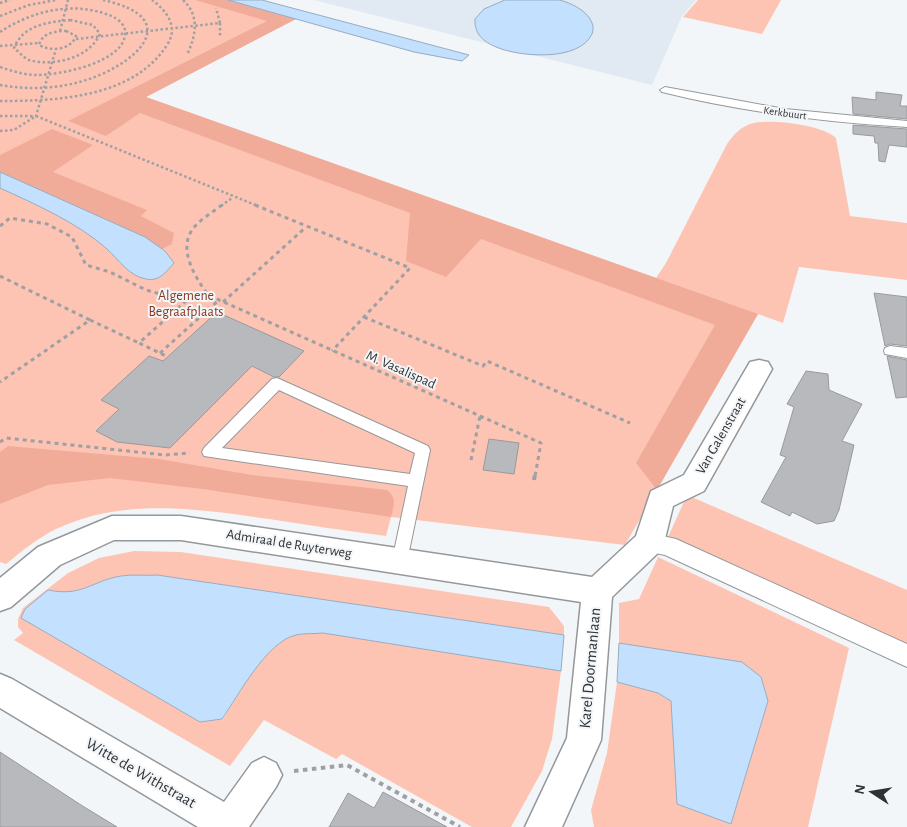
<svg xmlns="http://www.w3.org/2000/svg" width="907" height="827" font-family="'Alegreya Sans',sans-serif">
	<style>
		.built { fill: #e1e9f2 }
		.green { fill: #fec4b3 }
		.forest { fill: #f1ac99 }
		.water { fill: #c3e0fe; stroke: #97acc1 }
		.building { fill: #b7b9bc; stroke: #989a9d }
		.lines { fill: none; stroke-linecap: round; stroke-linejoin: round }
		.service-casing { stroke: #95989a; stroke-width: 2 }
		.pedestrian-casing { stroke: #95989a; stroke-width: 2 }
		.minor-casing { stroke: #95989a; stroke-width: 3 }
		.path-far2 { stroke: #9ea0a3; stroke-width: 2.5; stroke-dasharray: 2.5 2.5; stroke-linecap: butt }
		.path-far1 { stroke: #9ea0a3; stroke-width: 3; stroke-dasharray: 4 4; stroke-linecap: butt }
		.path { stroke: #9ea0a3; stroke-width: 4; stroke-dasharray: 4.5 4.5; stroke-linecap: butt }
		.service { fill: #fff; fill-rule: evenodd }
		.pedestrian { fill: #fff; fill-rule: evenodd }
		.minor { fill: #fff; fill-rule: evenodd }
		.labels { text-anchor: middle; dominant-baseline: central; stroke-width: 4; stroke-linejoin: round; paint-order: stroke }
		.far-street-label { font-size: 11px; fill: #303132; stroke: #f3f6f9 }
		.park-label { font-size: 14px; fill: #893822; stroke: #f3f6f9 }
		.street-label { font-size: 14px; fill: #303132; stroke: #f3f6f9 }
		.near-street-label { font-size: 16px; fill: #303132; stroke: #f3f6f9 }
	</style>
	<rect width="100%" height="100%" fill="#f3f6f9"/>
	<path class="built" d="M314 0H696L682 16 652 85Z"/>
	<path class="green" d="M0 0H228L296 19 146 97 656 278 666 263 727 144C734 134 741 126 754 123 772 119 823 125 836 138L850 216 907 223V280L799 267 783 323 758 314 625 545 391 517 386 536C347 531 308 525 269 519 198 509 124 497 56 529 38 538 22 551 6 564L0 562Z
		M698 0H781L762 34 683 17Z
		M687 495 907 590V650L668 537Z
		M134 551 181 552 549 607 564 626V635L157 575C145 576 132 574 121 576 91 581 83 597 48 590L21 617 200 722 223 719C238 696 267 641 296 635 304 633 314 634 323 633L561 671 552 739 542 771 511 827H472L342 754 336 759 264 720 230 766 14 640 23 633 18 627V619L23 608 68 573 99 558Z
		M658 557 849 648 808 827H594L591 810 607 753 617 682 658 693 671 701 677 804 731 824 768 701 761 677 716 658 619 643V603L639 599Z"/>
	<path class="forest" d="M195 0H228L296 19 146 97 758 314 657 490 636 463 715 325 481 239 446 277 406 261 410 213 140 113 106 136 68 121 267 21Z
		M52 129 93 145 53 172 147 210 141 216 174 233 172 244 162 249 145 237 0 172V155Z
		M8 446 159 459 252 475 387 490C397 498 394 505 391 517L202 489 110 478 48 485 0 504V452Z"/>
	<path class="water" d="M228 0H262L469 55 462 61 414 52Z
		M505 0C522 0 542 0 559 0 568 2 579 7 586 14 591 19 595 26 592 34 579 62 519 57 496 47 484 42 474 34 475 19L484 9Z
		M0 172 145 237 165 251 174 263C166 272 159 282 146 279 129 276 119 260 107 249 78 223 35 204 0 188Z
		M157 575 564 635 561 671 323 633C314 634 304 633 296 635 267 641 238 696 222 719L200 722 21 618 25 609 48 590C83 597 91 581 121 576 132 574 145 576 157 575Z
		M619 643 742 662 761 677 768 701 731 824 677 804 671 701 658 693 617 682Z"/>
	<path class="building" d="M876 92 902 95 900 106H907V119L853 114 852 97 876 100Z
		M853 125 907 129V147L889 145 885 162 879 161 878 143H875L874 136 853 134Z
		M874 293 907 297V346L890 344 885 346Z
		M217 312 304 351 279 377H274L252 366 170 448 117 442 96 431 119 409 101 400 149 356 163 361Z
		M887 356 907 360V397L896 398Z
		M806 371 828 374 829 390 862 404 842 441 854 445 839 510 834 521 817 524 792 512 790 516 761 502 786 457 780 455 794 407 787 404Z
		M489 439 519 443 514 474 483 470Z
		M0 752 81 805 117 827H0Z
		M383 792 447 827H329L348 793 374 808Z"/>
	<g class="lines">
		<g class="service-casing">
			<path id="service" d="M665 87 785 109 907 121V127C825 122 742 112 662 92L660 90Z
				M890 346 907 348V358L885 354 884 351 885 348Z
				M277 378 428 446 430 450 406 566 400 568 394 566 392 561 408 486 204 456 202 452 204 448 272 379ZM279 390 415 453 410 474 222 448Z"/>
		</g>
		<g class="pedestrian-casing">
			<path id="pedestrian" d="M649 533 676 539 907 644V667L665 555 641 550 638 543 641 536Z"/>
		</g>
		<g class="minor-casing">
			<path id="minor" d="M759 360 768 362 772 369 704 491 673 506 664 543 659 552 612 597 601 740 562 827H525L567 738 581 602 181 540H114L60 565 11 607 0 611V578L38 547 112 516H181L592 577 636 536 651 491 684 475 750 362Z
				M0 674 12 679 224 802 252 763 264 757 276 763 282 775 276 787 249 827H198L0 708Z"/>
		</g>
		<path class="path-far2" d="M183 0C200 16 196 35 187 55
			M0 3 10 0
			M0 16 29 5 56 0
			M70 20 93 25 100 34C89 58 54 67 29 60 24 58 19 52 14 48 23 25 48 22 70 20Z
			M220 23V38
			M60 31 68 0
			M66 31 76 36C71 50 51 52 39 45 42 33 55 31 66 31Z
			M0 32C32 11 72 1 109 15 115 17 124 23 125 30 129 62 60 75 37 75 24 75 12 71 0 67
			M76 39 220 23 216 8
			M0 46 39 43
			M0 85C28 90 56 89 83 81 134 66 188 19 103 0
			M0 101C57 101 133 98 167 45 179 27 167 11 152 0
			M0 116H36L56 49
			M0 131 14 130 36 116 258 206
			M221 206 232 198"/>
		<path class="path-far1" d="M222 205C213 212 199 220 192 230 178 251 196 278 208 295L541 443 535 476
			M255 205 410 268 332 351
			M0 226 10 218 47 224 72 237 86 265 110 272 146 290 186 301 139 343 168 357
			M0 276 90 320 0 382
			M223 302 306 227
			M364 317 483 366 487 361 630 423
			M90 320 139 343
			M160 353 219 300
			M0 442 6 438 165 455 190 453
			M471 460 480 416"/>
		<path class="path" d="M534 480 535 474
			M294 771 347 765 460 827"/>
		<use href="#service" class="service"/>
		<use href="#pedestrian" class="pedestrian"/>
		<use href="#minor" class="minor"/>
	</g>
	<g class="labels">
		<g class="far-street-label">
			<text transform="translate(785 113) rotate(8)">Kerkbuurt</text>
		</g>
		<g class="park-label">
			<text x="186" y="296">Algemene<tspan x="186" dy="16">Begraafplaats</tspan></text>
		</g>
		<g class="street-label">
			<text transform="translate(401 370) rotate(24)">M. Vasalispad</text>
			<text transform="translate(721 436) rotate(-60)">Van Galenstraat</text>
			<text transform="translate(289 544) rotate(9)">Admiraal de Ruyterweg</text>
		</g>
		<g class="near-street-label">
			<text transform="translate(590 668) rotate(-85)">Karel Doormanlaan</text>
			<text transform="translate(141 773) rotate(30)">Witte de Withstraat</text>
		</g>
	</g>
	<g transform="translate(872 792) rotate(282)" stroke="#f3f6f9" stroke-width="4" paint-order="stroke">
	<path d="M0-4L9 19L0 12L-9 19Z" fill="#303132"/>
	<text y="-8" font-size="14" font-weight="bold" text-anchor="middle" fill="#303132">N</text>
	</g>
</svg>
